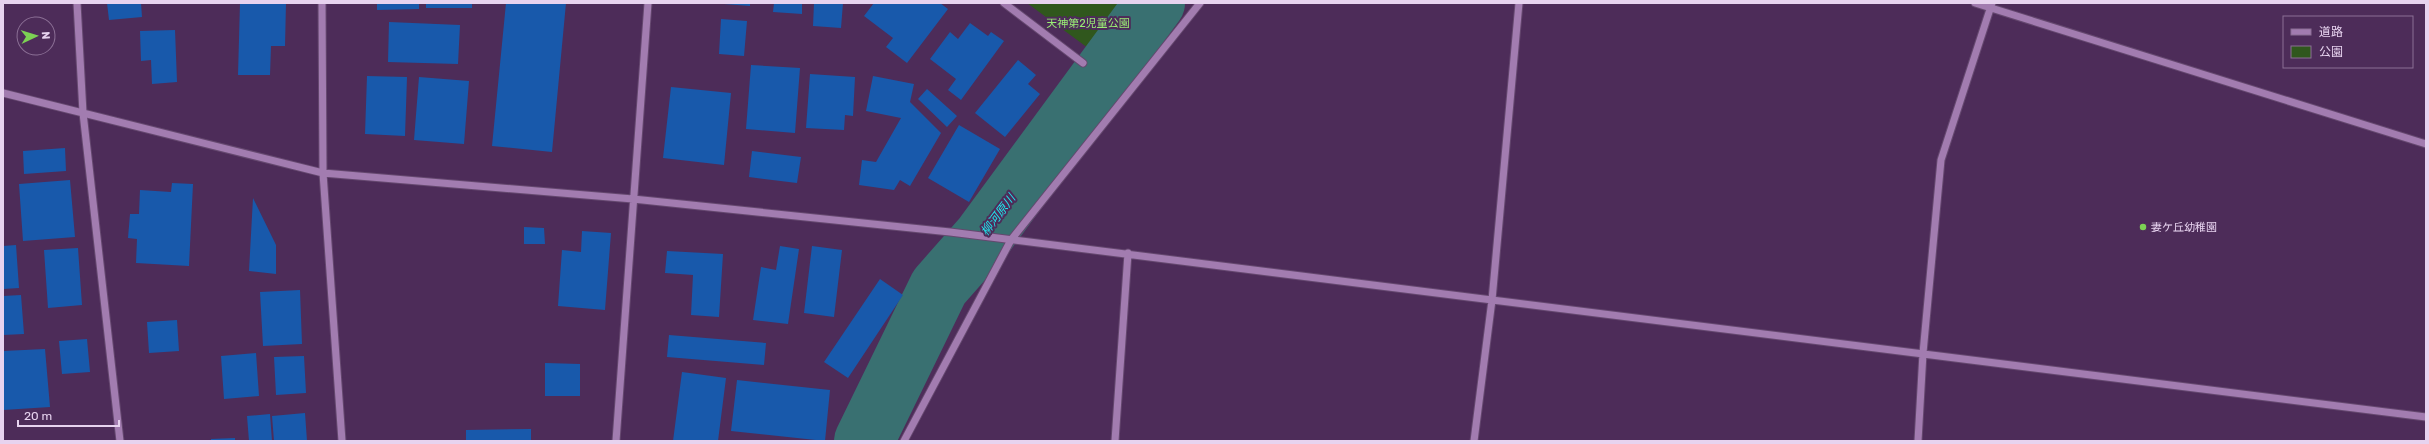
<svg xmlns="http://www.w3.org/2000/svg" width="2429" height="444" font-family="Rubik,'Noto Sans JP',sans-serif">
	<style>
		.green { fill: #30571d }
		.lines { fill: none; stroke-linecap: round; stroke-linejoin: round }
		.river { stroke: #397071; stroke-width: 60 }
		.building { fill: #1859ab }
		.minor-casing { stroke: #65486f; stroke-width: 9 }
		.minor { stroke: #a27cb0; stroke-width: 7 }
		.poi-dot { fill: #7cd154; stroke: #4d2c59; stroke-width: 1.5 }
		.labels { text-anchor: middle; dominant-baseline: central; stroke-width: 4; stroke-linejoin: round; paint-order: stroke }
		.park-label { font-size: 11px; fill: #9aee75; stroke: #4d2c59 }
		.poi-label { font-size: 11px; fill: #e7d3ef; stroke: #4d2c59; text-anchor: start }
		.water-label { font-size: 12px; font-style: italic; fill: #1ee8ec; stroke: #4d2c59 }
	</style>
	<rect width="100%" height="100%" fill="#4d2c59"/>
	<path class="green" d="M1027 3H1129L1092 51Z"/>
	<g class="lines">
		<path class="river" d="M864 441 939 287 983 237 1155 3"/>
	</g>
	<path class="building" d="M107 3H141L142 17 109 20Z
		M240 3H286L285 46H271L270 75H238Z
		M377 3H419V9L377 10Z
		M426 3H472V8H426Z
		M506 3H566L552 152 492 146Z
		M711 3H750V6Z
		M774 3H802V14L773 12Z
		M814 3H843L841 28 813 26Z
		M874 3H940L948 9 907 63 886 47 893 38 864 16Z
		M721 19 747 21 744 56 719 54Z
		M389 22 460 25 458 64 388 62Z
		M970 23 988 36 991 32 1004 41 961 100 948 90 956 79 930 59 950 32 958 39Z
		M175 30 177 82 152 84 151 60 141 61 140 31Z
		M1018 60 1036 75 1028 84 1040 94 1005 137 975 113Z
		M751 65 800 68 795 133 746 129Z
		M810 74 855 77 853 116 845 115 844 130 806 128Z
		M367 76 407 77 405 136 365 134Z
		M873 76 914 84 910 102 941 133 910 186 900 180 894 190 859 185 862 160 876 162 901 118 866 111Z
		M419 77 469 81 464 144 414 140Z
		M671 87 731 93 724 165 663 158Z
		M927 89 957 116 947 127 918 99Z
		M959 125 1000 149 969 202 928 178Z
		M65 148 66 171 24 174 23 151Z
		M752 151 801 157 797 183 749 177Z
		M70 180 75 237 23 241 19 184Z
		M172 183 193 184 189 266 136 263 137 239 128 238 130 214H139L140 190 171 192Z
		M253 198 276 245V274L249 271Z
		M524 227 544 228 545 244H524Z
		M582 231 611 233 605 310 558 306 562 250 581 252Z
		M16 245 19 288 3 289V246Z
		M780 246 799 249 788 324 753 320 761 267 776 270Z
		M812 246 842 250 834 317 804 313Z
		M78 248 82 305 48 308 44 250Z
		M667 251 723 254 719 317 691 315 693 275 665 273Z
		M880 279 903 295 848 378 824 362Z
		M300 290 302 344 263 346 260 292Z
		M21 295 24 334 3 335V296Z
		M177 320 179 351 149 353 147 322Z
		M669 335 766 343 764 365 667 357Z
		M87 339 90 372 62 374 59 341Z
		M45 349 50 407 3 410V351Z
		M256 353 259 396 224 399 221 356Z
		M304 356 306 393 276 395 274 357Z
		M545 363 580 364V396H545Z
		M682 372 726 378 718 441H673Z
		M737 380 830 390 825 441 731 431Z
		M305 413 307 441H274L272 416Z
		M270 414 272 441H249L247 416Z
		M531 429V441H466V430Z
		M235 438V441H211V439Z"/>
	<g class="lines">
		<g class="minor-casing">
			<path id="minor" d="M77 3 83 113 120 441
				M322 3 323 173 342 441
				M1004 3 1083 63
				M1975 3 2426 144
				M3 93 323 173 633 199 950 232 2426 417
				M616 441 648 3
				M904 441 1011 240 1200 3
				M1115 441 1128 253
				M1474 441 1492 300 1519 3
				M1918 441 1923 353 1941 160 1992 3"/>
		</g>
		<use href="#minor" class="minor"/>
	</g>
	<circle class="poi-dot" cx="2143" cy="227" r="4"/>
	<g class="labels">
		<g class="park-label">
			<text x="1088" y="23">天神第2児童公園</text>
		</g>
		<g class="poi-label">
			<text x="2151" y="227">妻ケ丘幼稚園</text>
		</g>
		<g class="water-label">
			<text transform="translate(998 215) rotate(-53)">柳河原川</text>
		</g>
	</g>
	<rect width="2429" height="444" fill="none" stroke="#e7d3ef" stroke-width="8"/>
	<rect x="2283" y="16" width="130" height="52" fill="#4d2c59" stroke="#8b6f95"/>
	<rect x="2291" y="29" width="20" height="6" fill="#a27cb0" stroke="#8b6f95"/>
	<text x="2319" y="36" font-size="12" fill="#e7d3ef">道路</text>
	<rect x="2291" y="46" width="20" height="12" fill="#30571d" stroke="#8b6f95"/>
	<text x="2319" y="56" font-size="12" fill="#e7d3ef">公園</text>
	<g transform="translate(36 36) rotate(86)"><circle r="19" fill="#4d2c59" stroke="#8b6f95"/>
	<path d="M0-3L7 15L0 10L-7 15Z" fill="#7cd154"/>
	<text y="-6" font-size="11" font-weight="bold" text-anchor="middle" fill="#e7d3ef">N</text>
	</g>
	<path d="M18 420v6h101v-6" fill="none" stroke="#e7d3ef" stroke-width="2"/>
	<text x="24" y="420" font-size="12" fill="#e7d3ef" stroke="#4d2c59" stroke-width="3" paint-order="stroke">20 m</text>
</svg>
